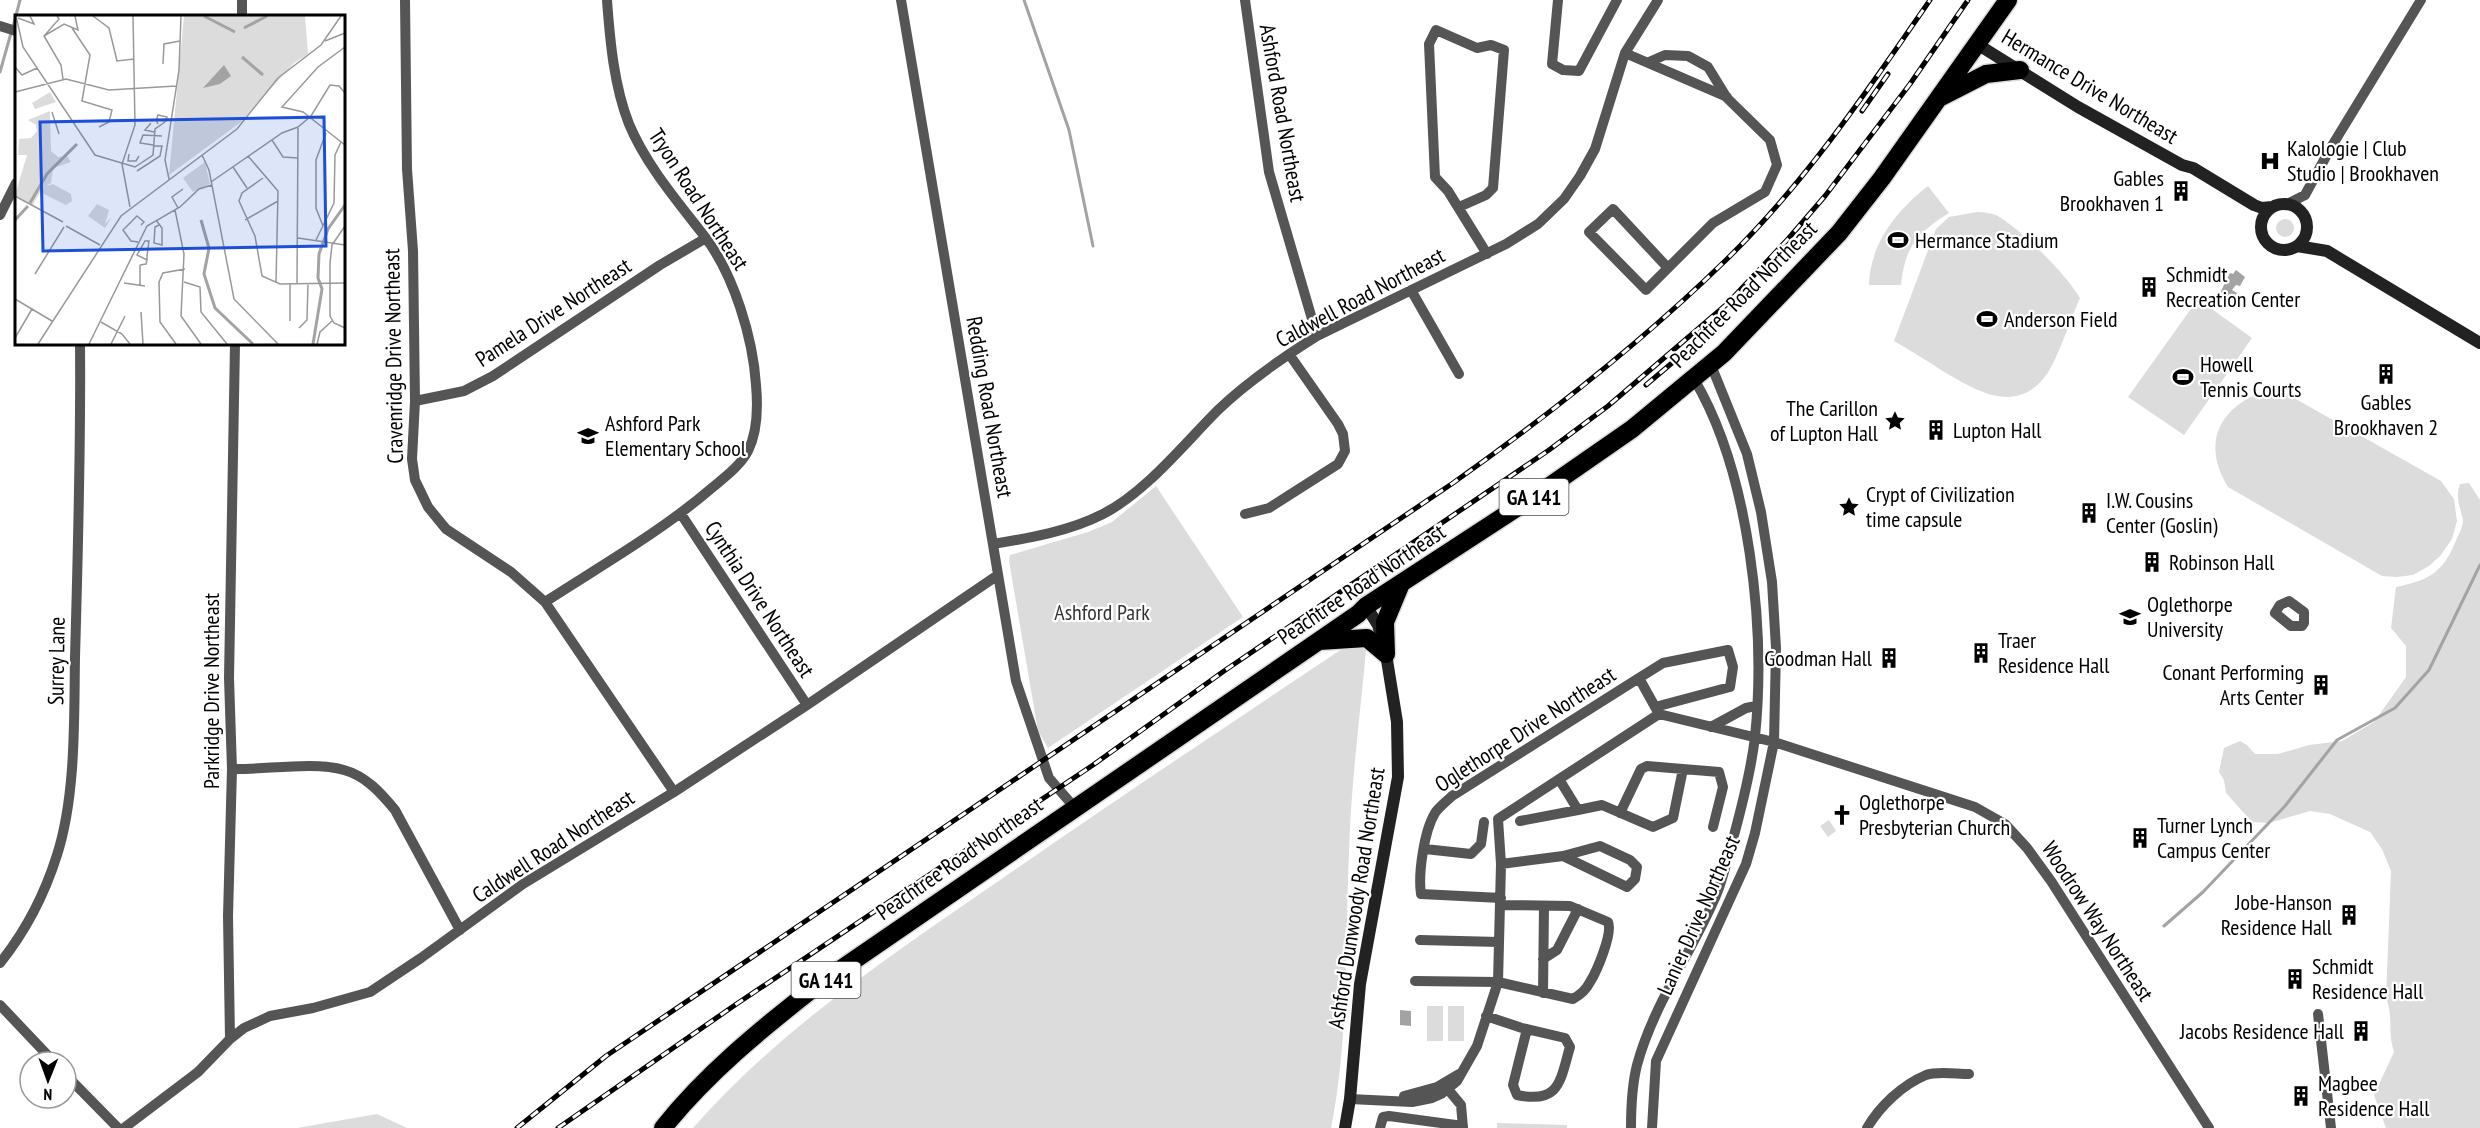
<svg xmlns="http://www.w3.org/2000/svg" width="2480" height="1128" font-family="'PT Sans Narrow',sans-serif">
	<style>
		.green { fill: #dcdcdc }
		.water { fill: #a3a3a3 }
		.lines { fill: none; stroke-linecap: round; stroke-linejoin: round }
		.stream { stroke: #a3a3a3; stroke-width: 3 }
		.highway-casing { stroke: #dbdbdb; stroke-width: 21 }
		.street { stroke: #555; stroke-width: 10 }
		.secondary { stroke: #222; stroke-width: 12 }
		.highway { stroke: #000; stroke-width: 18 }
		.rail-casing { stroke: #000; stroke-width: 5 }
		.rail { stroke: #fff; stroke-width: 3; stroke-dasharray: 9; stroke-linecap: butt }
		.labels { text-anchor: middle; dominant-baseline: central; stroke-width: 4.5; stroke-linejoin: round; paint-order: stroke }
		.shield { fill: #fff; stroke: #4c4c4c; stroke-width: 1.5 }
		.shield-label { font-size: 21px; font-weight: bold; fill: #000 }
		.street-label { font-size: 22px; fill: #000; stroke: #fff }
		.poi-label { font-size: 22px; fill: #000; stroke: #fff; text-anchor: start }
		.park-label { font-size: 22px; fill: #333; stroke: #fff }
		.inset-river { fill: none; stroke: #a3a3a3; stroke-width: 3 }
		.inset-road { fill: none; stroke: #999; stroke-width: 1.5 }
		.view { fill: #1d4ed8; fill-opacity: 0.15; stroke: #1d4ed8; stroke-width: 3 }
		.inset-edge { fill: none; stroke: #000; stroke-width: 3 }
	</style>
	<rect width="100%" height="100%" fill="#fff"/>
	<path class="green" d="M1928 186 1949 213C1917 233 1905 247 1901 285H1869C1870 244 1896 211 1928 186Z
		M1977 212C1983 212 1990 213 1996 215 2021 229 2066 274 2080 298 2071 318 2058 358 2047 374 2016 417 1975 390 1941 370 1926 360 1910 350 1894 341L1936 229 1949 217Z
		M2276 228a9 9 0 1 1 18 0a9 9 0 1 1-18 0Z
		M2198 299 2252 338 2184 435 2128 397Z
		M2266 391 2285 393 2441 481 2454 499 2457 521 2452 539 2440 556 2429 566 2413 575 2397 577 2382 576 2228 487C2201 444 2219 406 2266 391Z
		M2469 483 2480 500V1128H2386L2374 1095 2394 1052C2387 1030 2394 1020 2386 998L2391 871 2382 849 2370 832 2330 814 2310 811 2269 823 2252 822 2226 793 2224 780 2219 772 2224 748 2240 741 2247 745 2255 754H2278L2309 745 2342 741 2374 722 2406 677V646L2391 628 2396 587C2430 580 2444 572 2457 538 2460 532 2463 526 2463 520 2460 506 2455 498 2460 484Z
		M1156 486 1243 617 1048 748 1038 731 1009 561 1010 555 1088 532 1112 522Z
		M1360 637 1367 639C1361 709 1351 781 1349 852 1345 942 1349 1039 1331 1128H693C781 1028 894 953 1003 878 1121 796 1240 717 1360 637Z
		M1829 820 1836 831 1828 837 1820 826Z
		M1427 1006H1443V1041H1427Z
		M1448 1006H1464V1041H1448Z
		M377 1114 407 1128H297Z
		M1497 1123 1567 1125V1128H1497Z"/>
	<path class="water" d="M2236 270 2245 277 2240 286 2236 285 2232 290 2237 293 2231 303 2219 295 2230 273 2233 274Z
		M1400 1010 1411 1011V1026L1400 1025Z"/>
	<g class="lines">
		<path class="stream" d="M1024 0 1069 130 1093 246
			M13 27 20 0
			M0 72 11 33
			M2164 926 2203 892 2285 806 2337 740 2395 708 2429 670 2480 565"/>
		<g class="highway-casing">
			<path id="highway" d="M1941 97 1986 74 2020 70
				M1319 641 1367 638 1386 654
				M1386 654 1385 622 1400 586
				M663 1128C706 1074 761 1029 815 987L1358 614 1366 606 1547 488 1632 429 1724 353 1839 233 1882 178 2008 0"/>
		</g>
		<path class="street" d="M405 0 407 169 413 251 415 401 412 459 415 480 428 507 446 529 511 572 545 602 674 792
			M901 0 1016 681 1049 778 1075 808
			M1245 0 1269 172 1317 336
			M1558 0 1552 64 1563 70 1579 71 1617 0
			M242 16V0
			M0 26 16 31
			M1625 53 1727 97
			M1649 62 1665 55 1688 56 1708 67 1727 98 1770 140 1777 165 1765 192 1713 223 1646 290 1589 232 1613 209 1668 268
			M2287 204 2305 195 2330 149 2421 0
			M1459 207 1486 195 1493 188 1504 50 1491 45 1477 48 1436 30 1429 44 1435 177 1448 191 1487 254
			M0 215 16 183
			M1411 290 1459 374
			M415 401 464 391 493 376 660 265 706 238
			M681 514 807 705
			M1245 514 1269 508 1338 464 1345 451 1343 434 1338 424 1289 354
			M993 544C1030 538 1070 531 1103 514 1146 492 1184 444 1218 410 1248 381 1282 358 1317 336L1506 244 1538 224 1564 199 1580 176 1595 149 1625 53 1658 0
			M2289 601 2304 612V623L2302 626H2291L2275 613 2280 605Z
			M545 602C602 565 662 531 713 487 725 477 740 466 748 451 758 431 758 407 756 385 753 338 734 275 705 237 678 202 646 165 629 124 614 86 610 41 607 0
			M1655 707 1730 687 1733 667 1728 650 1663 663 1639 678 1659 714
			M1711 727 1746 708 1756 706
			M232 769C265 770 314 761 344 770 366 776 381 793 395 810L460 930
			M1578 810 1602 805 1653 827 1673 818 1683 769
			M1620 813 1641 769 1647 766 1719 772 1723 787 1713 827
			M1520 821 1578 810 1559 779
			M1425 849 1471 854 1481 844 1484 822
			M1501 864 1563 856 1627 887 1635 879 1637 867 1630 860 1600 846 1563 856
			M1501 898 1421 894C1418 874 1424 831 1435 813 1439 807 1447 801 1452 796L1639 678
			M1420 940 1499 942
			M1543 959 1557 950 1578 909
			M0 963C25 932 45 893 57 855 76 796 74 719 75 657 78 553 81 448 80 344
			M1415 981 1498 982 1573 999C1580 995 1586 990 1590 982 1597 971 1613 933 1608 922L1570 906 1501 905
			M1543 993 1544 906
			M0 1005 54 1062
			M2318 1014 2331 1128
			M1486 1016 1522 1028 1565 1038 1570 1047C1560 1081 1560 1104 1517 1095L1513 1085 1527 1029
			M230 1039 228 916 232 769 229 678 235 344
			M66 1075 118 1128
			M1451 1093 1461 1105 1463 1128
			M1404 1096 1437 1087 1459 1074
			M1350 1099 1412 1102 1432 1098 1441 1094 1457 1081 1477 1046 1498 982 1501 864 1498 819 1659 714 1774 742 1975 807 2005 824 2027 848 2051 881 2209 1128
			M124 1128 198 1072 230 1039 244 1028 270 1016 313 1008 370 992 421 958 523 884 674 792 807 705 998 575
			M1380 1128 1383 1117 1389 1116 1463 1126
			M1631 1128C1631 1108 1632 1085 1637 1065 1653 1006 1690 955 1714 900 1723 881 1727 859 1733 839 1742 806 1751 771 1755 737 1766 629 1750 473 1694 379
			M1652 1128 1656 1061 1746 864 1755 833 1774 742 1776 648 1772 582 1761 512 1747 454 1711 365
			M1867 1128C1880 1106 1902 1085 1926 1075 1937 1071 1956 1074 1969 1074"/>
		<path class="secondary" d="M1977 44 2078 107 2182 165 2193 168 2254 205 2262 208 2272 207
			M2261 227a23 23 0 1 1 46 0a23 23 0 1 1-46 0Z
			M2297 246 2327 251 2480 343
			M1345 1128 1350 1099 1360 984 1398 777 1397 722 1386 654 1378 625 1366 606"/>
		<use href="#highway" class="highway"/>
		<g class="rail-casing">
			<path id="rail" d="M1862 111 1888 74
				M1646 385 1692 346
				M517 1128 606 1056 1453 483C1549 415 1642 342 1726 260 1805 183 1868 90 1930 0
				M558 1128 735 1005 1093 765 1224 671 1549 450 1608 406 1727 304 1788 239 1825 196 1910 84 1968 0"/>
		</g>
		<use href="#rail" class="rail"/>
	</g>
	<defs>
		<g id="hospital-bare" transform="scale(1.62)"><path d="M-5-5h3v3.5h4V-5h3V5h-3V1.5h-4V5h-3Z" fill="#000" stroke="#fff" stroke-width="2.5" paint-order="stroke"/></g>
		<g id="building-bare" transform="scale(1.62)"><path d="M-4-6H4V6H1V3H-1V6H-4ZM-2.5-4.3h1.7v1.8h-1.7ZM.8-4.3h1.7v1.8H.8ZM-2.5-1h1.7V.8h-1.7ZM.8-1h1.7V.8H.8Z" fill="#000" stroke="#fff" stroke-width="2.5" paint-order="stroke"/></g>
		<g id="stadium-bare" transform="scale(1.62)"><path d="M0-5a6.5 5 0 1 0 0 10a6.5 5 0 1 0 0-10ZM-3.5-1.8h7v3.6h-7Z" fill="#000" stroke="#fff" stroke-width="2.5" paint-order="stroke"/></g>
		<g id="sight-bare" transform="scale(1.62)"><path d="M0-6L1.8-2.2L6-1.7L2.9 1.2L3.7 5.4L0 3.3L-3.7 5.4L-2.9 1.2L-6-1.7L-1.8-2.2Z" fill="#000" stroke="#fff" stroke-width="2.5" paint-order="stroke"/></g>
		<g id="school-bare" transform="scale(1.62)"><path d="M0-5L7-2L0 1L-7-2ZM-4 1L0 2.5L4 1V4Q0 6-4 4Z" fill="#000" stroke="#fff" stroke-width="2.5" paint-order="stroke"/></g>
		<g id="university-bare" transform="scale(1.62)"><path d="M0-5L7-2L0 1L-7-2ZM-4 1L0 2.5L4 1V4Q0 6-4 4Z" fill="#000" stroke="#fff" stroke-width="2.5" paint-order="stroke"/></g>
		<g id="church-bare" transform="scale(1.62)"><path d="M-1.2-6h2.4v3.5h3.3v2.4h-3.3V6h-2.4V-.1h-3.3v-2.4h3.3Z" fill="#000" stroke="#fff" stroke-width="2.5" paint-order="stroke"/></g>
	</defs>
	<g fill-rule="evenodd">
		<use href="#hospital-bare" x="2270" y="161"/>
		<use href="#building-bare" x="2181" y="191"/>
		<use href="#stadium-bare" x="1898" y="240"/>
		<use href="#building-bare" x="2149" y="287"/>
		<use href="#stadium-bare" x="1987" y="319"/>
		<use href="#building-bare" x="2386" y="374"/>
		<use href="#stadium-bare" x="2183" y="377"/>
		<use href="#sight-bare" x="1895" y="421"/>
		<use href="#building-bare" x="1936" y="430"/>
		<use href="#school-bare" x="588" y="436"/>
		<use href="#sight-bare" x="1849" y="507"/>
		<use href="#building-bare" x="2089" y="513"/>
		<use href="#building-bare" x="2152" y="562"/>
		<use href="#university-bare" x="2130" y="617"/>
		<use href="#building-bare" x="1981" y="653"/>
		<use href="#building-bare" x="1889" y="658"/>
		<use href="#building-bare" x="2321" y="685"/>
		<use href="#church-bare" x="1842" y="815"/>
		<use href="#building-bare" x="2140" y="838"/>
		<use href="#building-bare" x="2349" y="915"/>
		<use href="#building-bare" x="2295" y="979"/>
		<use href="#building-bare" x="2361" y="1031"/>
		<use href="#building-bare" x="2301" y="1096"/>
	</g>
	<g class="labels">
		<g class="shield">
			<rect x="1499.5" y="479" width="69" height="36" rx="4.5"/>
			<rect x="791.5" y="962" width="69" height="36" rx="4.5"/>
		</g>
		<g class="shield-label">
			<text x="1534" y="497">GA 141</text>
			<text x="826" y="980">GA 141</text>
		</g>
		<g class="street-label">
			<text transform="translate(2090 86) rotate(31)">Hermance Drive Northeast</text>
			<text transform="translate(1283 113) rotate(80)">Ashford Road Northeast</text>
			<text transform="translate(699 199) rotate(57)">Tryon Road Northeast</text>
			<text transform="translate(1743 294) rotate(-45)">Peachtree Road Northeast</text>
			<text transform="translate(1360 297) rotate(-28)">Caldwell Road Northeast</text>
			<text transform="translate(553 312) rotate(-33)">Pamela Drive Northeast</text>
			<text transform="translate(393 356) rotate(-91)">Cravenridge Drive Northeast</text>
			<text transform="translate(990 407) rotate(80)">Redding Road Northeast</text>
			<text transform="translate(1361 584) rotate(-34)">Peachtree Road Northeast</text>
			<text transform="translate(760 599) rotate(57)">Cynthia Drive Northeast</text>
			<text transform="translate(56 661) rotate(-89)">Surrey Lane</text>
			<text transform="translate(211 691) rotate(-90)">Parkridge Drive Northeast</text>
			<text transform="translate(1525 729) rotate(-33)">Oglethorpe Drive Northeast</text>
			<text transform="translate(553 846) rotate(-33)">Caldwell Road Northeast</text>
			<text transform="translate(959 858) rotate(-35)">Peachtree Road Northeast</text>
			<text transform="translate(1356 898) rotate(-81)">Ashford Dunwoody Road Northeast</text>
			<text transform="translate(1698 915) rotate(-66)">Lanier Drive Northeast</text>
			<text transform="translate(2098 921) rotate(57)">Woodrow Way Northeast</text>
		</g>
		<g class="poi-label">
			<text x="2287" y="148">Kalologie | Club<tspan x="2287" dy="25">Studio | Brookhaven</tspan></text>
			<text x="2164" y="178" text-anchor="end">Gables<tspan x="2164" dy="25">Brookhaven 1</tspan></text>
			<text x="1915" y="240">Hermance Stadium</text>
			<text x="2166" y="274">Schmidt<tspan x="2166" dy="25">Recreation Center</tspan></text>
			<text x="2004" y="319">Anderson Field</text>
			<text x="2200" y="364">Howell<tspan x="2200" dy="25">Tennis Courts</tspan></text>
			<text x="2386" y="402" text-anchor="middle">Gables<tspan x="2386" dy="25">Brookhaven 2</tspan></text>
			<text x="1878" y="408" text-anchor="end">The Carillon<tspan x="1878" dy="25">of Lupton Hall</tspan></text>
			<text x="605" y="423">Ashford Park<tspan x="605" dy="25">Elementary School</tspan></text>
			<text x="1953" y="430">Lupton Hall</text>
			<text x="1866" y="494">Crypt of Civilization<tspan x="1866" dy="25">time capsule</tspan></text>
			<text x="2106" y="500">I.W. Cousins<tspan x="2106" dy="25">Center (Goslin)</tspan></text>
			<text x="2169" y="562">Robinson Hall</text>
			<text x="2147" y="604">Oglethorpe<tspan x="2147" dy="25">University</tspan></text>
			<text x="1998" y="640">Traer<tspan x="1998" dy="25">Residence Hall</tspan></text>
			<text x="1872" y="658" text-anchor="end">Goodman Hall</text>
			<text x="2304" y="672" text-anchor="end">Conant Performing<tspan x="2304" dy="25">Arts Center</tspan></text>
			<text x="1859" y="802">Oglethorpe<tspan x="1859" dy="25">Presbyterian Church</tspan></text>
			<text x="2157" y="825">Turner Lynch<tspan x="2157" dy="25">Campus Center</tspan></text>
			<text x="2332" y="902" text-anchor="end">Jobe-Hanson<tspan x="2332" dy="25">Residence Hall</tspan></text>
			<text x="2312" y="966">Schmidt<tspan x="2312" dy="25">Residence Hall</tspan></text>
			<text x="2344" y="1031" text-anchor="end">Jacobs Residence Hall</text>
			<text x="2318" y="1083">Magbee<tspan x="2318" dy="25">Residence Hall</tspan></text>
		</g>
		<g class="park-label">
			<text x="1102" y="612">Ashford Park</text>
		</g>
	</g>
	<g transform="translate(15 15)">
		<rect width="330" height="330" fill="#fff"/>
		<path d="M169 1H290L293 39 279 48 226 107 154 160ZM35 77 41 87 20 94 17 88ZM35 96 36 136 43 142 52 141 56 147 38 153 36 168 31 171 38 169 56 179 57 186 51 190 25 177 18 190 0 180 12 140H3L4 124 16 123 22 116 21 110 13 105ZM190 147 195 169 178 177 168 163ZM82 189 94 195 90 209 97 202 90 213 73 201Z" fill="#dcdcdc"/>
		<path d="M209 50 216 61 205 69 188 73Z" fill="#a3a3a3"/>
		<path class="inset-river" d="M189 1 220 17M229 13 252 1M227 42 248 60M15 188 32 159 62 129M0 205 13 191M186 205 194 233 189 259 200 293 238 329M298 329 307 274 303 263 304 239 313 214 330 190"/>
		<path class="inset-road" d="M1 1 8 32 80 140 120 152 138 140 140 114 150 107M42 1 44 4 29 21 46 50 48 64M78 1 94 13 102 46 119 44M3 3 19 9 15 1M57 13 75 40 67 86 97 95 94 107 84 112M29 21 49 9 63 15 60 1M310 26 330 18M330 32 303 52 267 92 288 97 330 130M148 49 149 29 165 26M0 52 7 60 22 53M0 77 51 64 94 75 161 71M37 97 44 119M142 105 151 106 152 102 143 100 142 103V107L143 109M136 108 130 115 139 117M257 125 268 142 283 143M138 130 125 128 128 120 147 121M114 139 113 146H121L124 141M187 140 194 155 219 284 263 329M233 141 263 176 261 268M218 152 232 173M122 156 145 141 147 131H138M248 163 227 178 224 186 240 221 247 261 265 269 330 268M154 164 150 145 164 55 166 1M196 167 267 118 283 112 296 101 315 70 324 71 330 78M0 181 48 207M115 192 107 149 120 110 118 1M163 193 157 182 168 174M160 195 169 239 166 301 186 329M141 205 147 213V230L139 228 140 212 144 210M230 205 263 186M51 211 85 230M308 211 301 193V145L311 118M330 211 317 230 315 248V301L319 308 330 313M283 223 330 230M301 225 319 188 320 140 326 127M123 227 116 226 108 215 122 201 129 207 126 210M125 250 131 249 132 245V241L134 226H130L122 240 132 245M20 259 49 212M169 267 185 272 186 297 212 329M109 268 130 271M282 268 283 113M275 269V306M125 270V250M0 284 37 306M126 297 128 329M86 307 107 319 115 329M284 313 292 305 293 268M0 323 17 294M23 329 106 201 222 114 263 63 306 30 326 1M74 329 132 211 165 192 184 174 197 170M96 329 110 301M161 329 145 307 144 267 148 258 170 254M302 329 305 317 317 306"/>
		<path class="view" d="M309 102 311 231 28 236 25 107Z"/>
		<rect width="330" height="330" class="inset-edge"/>
	</g>
	<g transform="translate(48 1080) rotate(181)"><circle r="28" fill="#ffffff" stroke="#999999" stroke-width="1.5"/>
	<path d="M0-4.5L10 22L0 15L-10 22Z" fill="#000000"/>
	<text y="-9" font-size="16" font-weight="bold" text-anchor="middle" fill="#000000">N</text>
	</g>
</svg>
